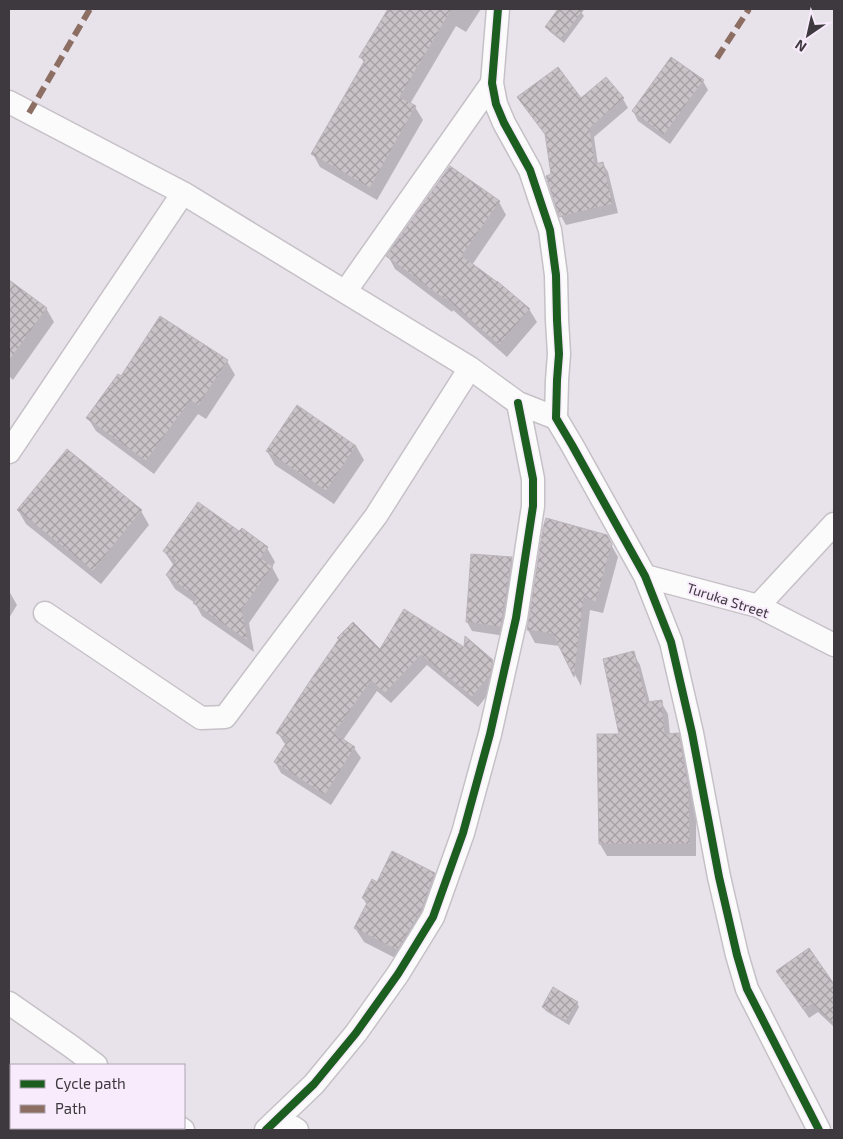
<svg xmlns="http://www.w3.org/2000/svg" width="843" height="1139" font-family="'Exo 2',sans-serif">
	<style>
		.shadow { fill: #0003 }
		.building { fill: url(#building-cross-hatch); stroke: #bbb4ba }
		.lines { fill: none; stroke-linecap: round; stroke-linejoin: round }
		.street-casing { stroke: #c6c0c7; stroke-width: 25 }
		.street { stroke: #fcfbfc; stroke-width: 22 }
		.quiet { stroke: #8d6e63; stroke-width: 6; stroke-dasharray: 12 6; stroke-linecap: butt }
		.cycleway-casing { stroke: #f8ebfc; stroke-width: 11 }
		.cycleway { stroke: #1b5e20; stroke-width: 8 }
		.labels { text-anchor: middle; dominant-baseline: central; stroke-width: 4; stroke-linejoin: round; paint-order: stroke }
		.street-label { font-size: 14px; fill: #3e393f; stroke: #f8ebfc }
	</style>
	<defs>
		<pattern id="building-cross-hatch" width="8" height="8" patternUnits="userSpaceOnUse" patternTransform="scale(1.25)"><rect width="8" height="8" fill="#c9c2c7"/><path d="M0 0l8 8M0 8l8-8" fill="none" stroke="#a59fa3"/></pattern>
	</defs>
	<rect width="100%" height="100%" fill="#e8e2ea"/>
	<path class="shadow" d="M389 9H481L466 32 456 26 410 104 415 107 423 120 377 200 320 167 313 154 364 63 361 57Z
		M559 9H577L581 12 584 16 564 43 549 31 546 27Z
		M703 81 708 90 670 144 638 121 633 111Z
		M623 99 628 108 594 137 598 165 603 164 608 172 618 213 566 225 561 216 552 175 546 136 524 106Z
		M499 202 506 215 472 265 529 309 537 322 507 357 453 310 452 312 395 269 388 256Z
		M9 281 46 308 54 322 13 380 9 376Z
		M227 361 235 375 206 419 198 414 154 474 96 431 88 418 121 378Z
		M356 446 364 460 334 504 275 465 267 451Z
		M18 510 141 511 149 525 101 584 26 524Z
		M544 528 606 536 618 557 603 613 590 610 581 686 560 646 535 643 528 630Z
		M240 533 267 548 275 562 272 567 279 580 249 623 254 652 202 616 195 603 175 589 167 576 174 566 164 551Z
		M511 558 517 568 505 636 472 631 467 622Z
		M9 591 17 605 9 618Z
		M465 649 492 661 499 672 495 686 478 707 427 665 391 703 377 691 343 740 354 748 361 758 331 805 281 773 275 762 287 745 284 743 278 733 380 651Z
		M633 653 640 665 650 703 661 702 668 714 670 735H678L685 747 696 803V856H607L600 844 620 735Z
		M434 874 442 888 405 963 364 942 355 928 367 905 363 898 377 883Z
		M809 950 834 987V1027L818 1012 809 1018 783 979Z
		M577 1003 579 1007 569 1025 546 1011 543 1007Z"/>
	<path class="building" d="M388 9H452L400 97 416 106 370 188 311 154 365 60 359 57Z
		M558 9H584L562 39 545 27Z
		M671 57 704 80 664 135 632 111Z
		M558 67 581 98 606 77 624 98 590 128 595 164 603 162 613 204 559 217 546 176 551 174 545 134 517 97Z
		M450 166 500 201 462 256 497 282V281L530 309 499 345 445 298 444 299 386 256Z
		M9 280 47 308 9 361Z
		M160 316 228 360 198 406 190 401 146 461 86 418 118 374 121 376Z
		M297 405 356 446 326 491 266 451Z
		M67 449 142 510 93 571 17 510Z
		M198 502 239 531 242 528 268 547 261 558 273 566 242 609 248 641 193 603 197 598 166 575 176 561 163 551Z
		M546 518 607 535 612 544 596 602 584 598 574 677 553 634 527 630 543 528Z
		M471 554 512 557 501 627 466 622Z
		M404 609 464 647 465 636 493 660 490 675 472 697 421 655 385 693 371 681 334 733 355 747 325 795 274 762 288 740 276 733 312 678 339 639 337 638 353 622 380 649Z
		M634 651 647 702 662 700 665 734 679 733 689 790 690 844H599L597 734H619L603 659Z
		M392 851 435 873 421 911 397 950 354 928 368 901 362 898 372 879 377 882Z
		M809 948 834 984V1024L812 1004 804 1010 776 971Z
		M553 987 578 1002 566 1021 542 1007Z"/>
	<g class="lines">
		<g class="street-casing">
			<path id="street" d="M498 9 492 83 496 104 504 123 530 170 550 230 556 275 557 320 559 354 557 380 556 418 572 445 645 576 671 642 692 733 719 877 737 955 747 989 819 1130
				M9 102 183 193 470 368 518 403 556 418
				M345 292 492 83
				M9 452 183 193
				M645 576 758 606 834 645
				M758 606 834 524
				M45 613 201 718 225 717 376 516 470 368
				M9 1003 72 1047 96 1065
				M279 1118 297 1130
				M180 1128 183 1130
				M266 1130 314 1084 356 1033 398 974 433 917 463 833 490 734 516 618 533 506V479L518 403"/>
		</g>
		<use href="#street" class="street"/>
		<path class="quiet" d="M717 58 749 9
			M29 113 90 9"/>
		<g class="cycleway-casing">
			<path id="cycleway" d="M498 9 492 83 496 104 504 123 530 170 550 230 556 275 557 320 559 354 557 380 556 418 572 445 645 576 671 642 692 733 719 877 737 955 747 989 819 1130
				M266 1130 314 1084 356 1033 398 974 433 917 463 833 490 734 516 618 533 506V479L518 403"/>
		</g>
		<use href="#cycleway" class="cycleway"/>
	</g>
	<g class="labels">
		<g class="street-label">
			<text transform="translate(728 600) rotate(18)">Turuka Street</text>
		</g>
	</g>
	<rect width="843" height="1139" fill="none" stroke="#3e393f" stroke-width="20"/>
	<rect x="10" y="1064" width="175" height="65" fill="#f8ebfc" stroke="#aea4b0"/>
	<rect x="20" y="1080" width="25" height="8" fill="#1b5e20" stroke="#aea4b0"/>
	<text x="55" y="1089" font-size="15" fill="#3e393f">Cycle path</text>
	<rect x="20" y="1105" width="25" height="8" fill="#8d6e63" stroke="#aea4b0"/>
	<text x="55" y="1114" font-size="15" fill="#3e393f">Path</text>
	<g transform="translate(808 35) rotate(214)" stroke="#f8ebfc" stroke-width="4" paint-order="stroke">
	<path d="M0-4L9 19L0 12L-9 19Z" fill="#3e393f"/>
	<text y="-8" font-size="14" font-weight="bold" text-anchor="middle" fill="#3e393f">N</text>
	</g>
</svg>
